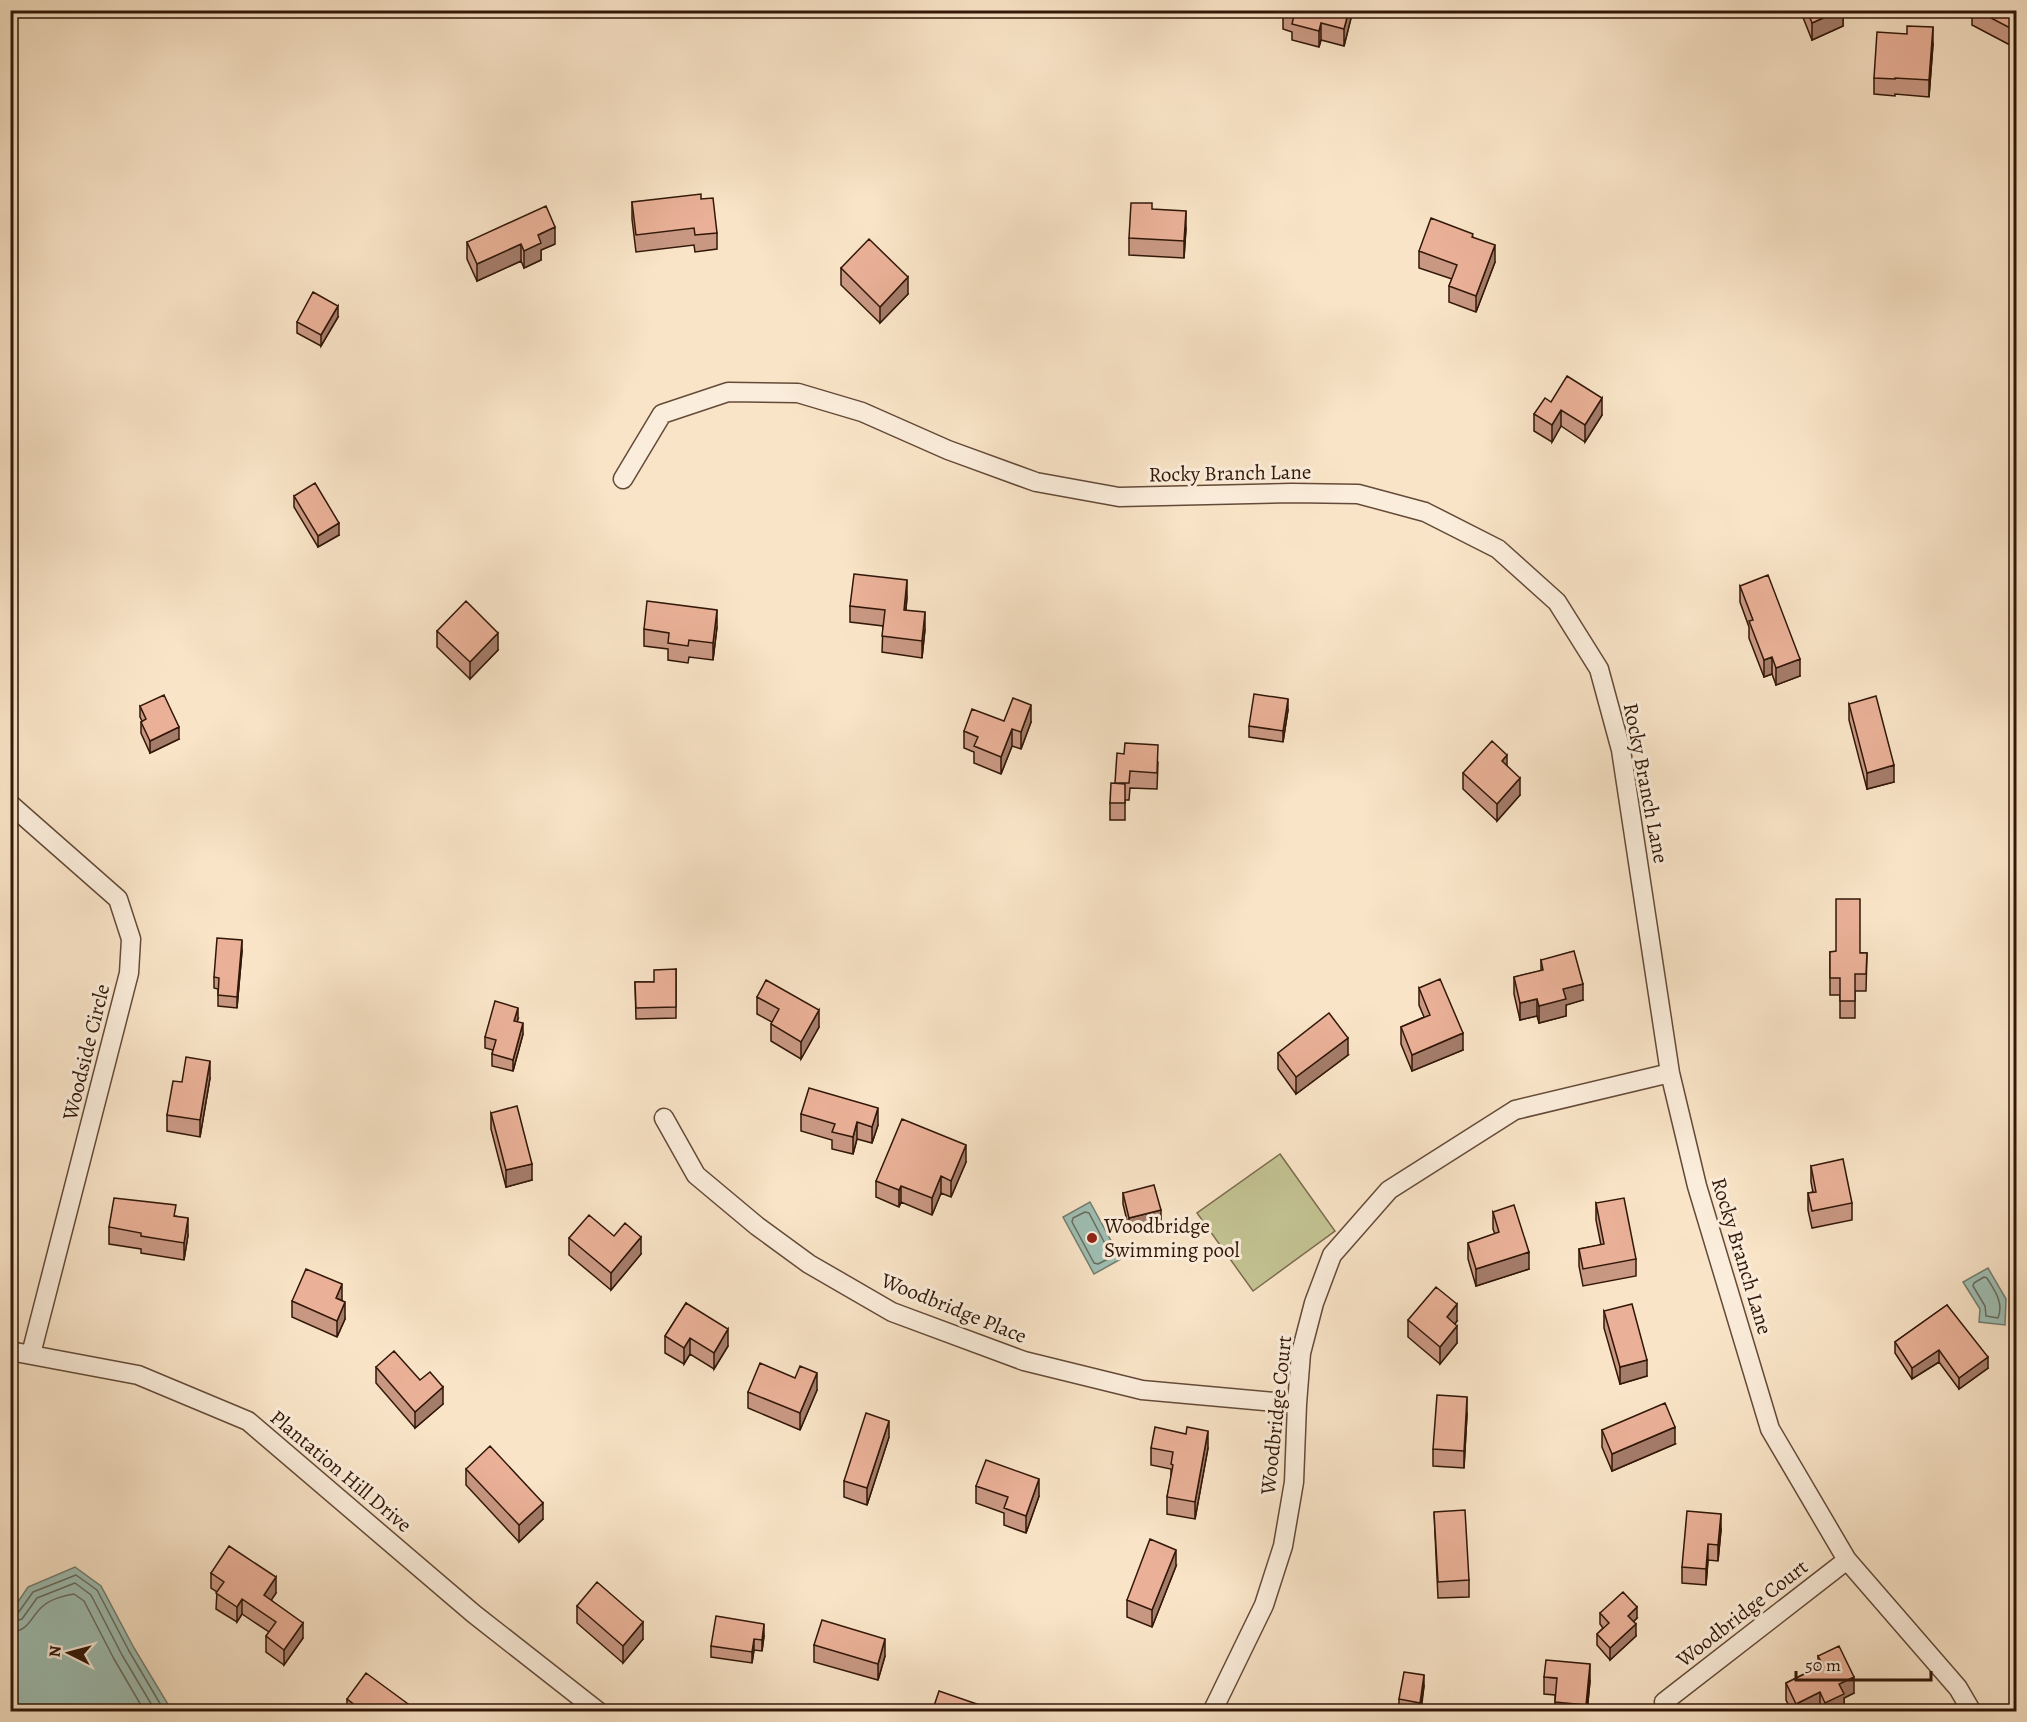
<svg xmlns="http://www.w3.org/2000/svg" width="2027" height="1722" font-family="Alegreya,serif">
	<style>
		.green { fill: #c3c292; stroke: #7a6c4d; stroke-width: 1.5 }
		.water { fill: #9ebfb3; stroke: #737c6f; stroke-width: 1.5 }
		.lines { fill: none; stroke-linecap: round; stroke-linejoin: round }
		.shore { stroke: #686b5e; stroke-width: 1.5 }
		.minor-casing { stroke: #644a38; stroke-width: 21 }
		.minor { stroke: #fbeddb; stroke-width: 18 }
		.wall { fill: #c99883; stroke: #321708; stroke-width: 1.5 }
		.shaded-wall { fill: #a47c6a; stroke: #321708; stroke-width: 1.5 }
		.building { fill: #eab198; stroke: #321708; stroke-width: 1.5 }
		.poi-dot { fill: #8f2418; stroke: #fbeddb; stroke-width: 2 }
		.labels { text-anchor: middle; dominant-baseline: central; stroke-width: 6; stroke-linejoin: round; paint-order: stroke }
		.street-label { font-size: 21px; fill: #321708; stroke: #fbeddb }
		.poi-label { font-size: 21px; fill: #321708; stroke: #fbeddb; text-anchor: start }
	</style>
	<rect width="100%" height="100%" fill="#f9e4c7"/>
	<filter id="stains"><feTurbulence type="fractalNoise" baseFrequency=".00333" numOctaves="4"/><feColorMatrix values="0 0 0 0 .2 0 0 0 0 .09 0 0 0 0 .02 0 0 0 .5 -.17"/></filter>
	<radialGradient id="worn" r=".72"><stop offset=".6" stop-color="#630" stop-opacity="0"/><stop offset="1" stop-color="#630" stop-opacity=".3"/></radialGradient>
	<path class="green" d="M1280 1154 1335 1231 1253 1291 1197 1213Z"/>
	<path class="water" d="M1090 1202 1121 1259 1094 1274 1063 1217Z
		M1988 1268 2006 1299 2005 1325 1979 1322 1980 1309 1963 1282Z
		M75 1567 101 1586 134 1648 172 1711H11V1612L28 1587Z"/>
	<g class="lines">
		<path class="shore" d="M1085 1212 1089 1213 1111 1255 1110 1258 1098 1264 1094 1263 1072 1222 1073 1218Z
			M1984 1277 1987 1278C1995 1291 2004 1303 1998 1318L1986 1316 1985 1306 1973 1286 1974 1283Z
			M10 1615 18 1613 33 1592 76 1575 97 1590 129 1651 165 1712
			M10 1623 22 1619 37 1598 75 1583 91 1595 122 1655 156 1712
			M10 1632C30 1631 30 1617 43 1606 49 1600 65 1595 74 1594L84 1601 114 1659 145 1712"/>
		<g class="minor-casing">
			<path id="minor" d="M623 479 662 414 728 392 798 393 862 412 948 450 1036 482 1119 497 1292 493 1358 494 1425 512 1498 549 1557 602 1599 669 1621 750 1670 1073 1697 1186 1770 1429 1847 1560 1958 1688 1972 1712
				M10 804 118 899 131 939 129 973 31 1354
				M664 1118 696 1175 757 1226 809 1264 892 1312 1024 1361 1142 1390 1297 1404
				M10 1351 138 1375 248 1421 474 1614 599 1712
				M1664 1702 1847 1560
				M1212 1712 1264 1605 1283 1546 1294 1482 1297 1404 1301 1353 1314 1303 1332 1255 1389 1190 1515 1110 1670 1073"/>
		</g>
		<use href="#minor" class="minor"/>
	</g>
	<path class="wall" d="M1353 10 1344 46 1321 40 1319 47 1292 40V32L1283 29V12Z
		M1800 10H1843V26L1812 40Z
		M1972 10H2016L2010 45 1972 25Z
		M1933 44 1929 97 1895 94V96L1874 94V78Z
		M701 199 717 233V249L695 252 694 245 636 252 632 219V202Z
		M1152 209 1186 228 1184 258 1129 255V238Z
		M1473 237 1495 262 1476 312 1449 302V286L1452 279 1419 268V251Z
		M467 242 555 244 541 250V260L524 268 521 261 477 281 467 259Z
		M841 268 908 294 880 323 841 285Z
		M338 317 321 346 297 333V322Z
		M1551 402 1602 415 1585 442 1561 426 1552 442 1534 431V414Z
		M294 496 339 535 318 547 294 507Z
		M1740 586 1800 676 1776 685 1772 674 1764 677 1749 638V627L1740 602Z
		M907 597 906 610 925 629 922 658 882 652 883 626 850 622V606Z
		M717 627 713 660 689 657 688 663 668 660V649L644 646V629Z
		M437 631 498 650 470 679 437 647Z
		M1849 704 1894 782 1867 789 1849 720Z
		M140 706 179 739 150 753 141 733V722L142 721 140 717Z
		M1288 710 1283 742 1249 737V726Z
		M1004 721 1031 722 1021 749 1012 746 1001 774 974 763V752L964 748V731Z
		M1124 754 1158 762 1157 789 1130 788 1129 800H1125V820H1110V803Z
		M1507 766 1520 795 1497 821 1463 789V773Z
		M242 951 237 1008 218 1006V989L214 988V977Z
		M1830 952 1867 953 1866 991H1855V1018H1840V995H1830Z
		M1541 960 1583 1000 1566 1005V1016L1539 1023 1537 1016 1520 1020 1514 994V977L1541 971Z
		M676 969V1018L636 1019 635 982H654Z
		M1419 988 1463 1050 1412 1071 1401 1044V1027L1424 1017 1419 1005Z
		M757 997 819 1027 801 1059 771 1041V1024L772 1022 757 1014Z
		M518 1019 517 1021 523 1034 513 1071 492 1066V1054L493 1050 485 1048V1037Z
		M1278 1053 1348 1055 1296 1094 1278 1069Z
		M210 1078 200 1137 167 1131V1115L182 1082Z
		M491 1113 532 1180 506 1187 491 1129Z
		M801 1114 878 1125 872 1143 857 1139 853 1154 832 1149V1140L801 1131Z
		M966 1162 951 1197 941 1193 932 1215 901 1202 899 1207 876 1197V1181Z
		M1811 1166 1852 1203V1220L1812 1228 1808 1210V1193L1813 1192 1811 1182Z
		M1123 1193 1161 1221 1129 1229 1123 1204Z
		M1596 1203 1636 1259V1276L1583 1286 1579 1266V1249L1601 1245 1596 1220Z
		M1493 1212 1529 1269 1476 1286 1468 1259V1243L1495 1234 1493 1229Z
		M176 1216 188 1235 184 1260 141 1253V1249L109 1244V1227Z
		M569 1238 641 1254 611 1290 569 1255Z
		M292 1301H342L345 1319 337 1337 292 1317Z
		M686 1303 728 1346 714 1369 690 1354 684 1364 665 1353V1336Z
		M1947 1305 1988 1368 1959 1389 1939 1362 1912 1379 1895 1353V1342Z
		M1604 1311 1647 1376 1620 1384 1604 1328Z
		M1408 1320 1457 1321 1455 1324 1457 1343 1440 1364 1408 1337Z
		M376 1367 420 1380 443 1404 415 1428 376 1383Z
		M817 1390 800 1430 748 1408V1392Z
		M1467 1414 1464 1468 1433 1466V1449Z
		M1602 1430 1675 1444 1612 1471 1602 1447Z
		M889 1437 867 1505 844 1497V1481Z
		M1151 1448H1208L1195 1519 1167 1514V1497L1171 1479V1469L1151 1465Z
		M466 1469 543 1519 519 1542 466 1485Z
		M976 1486 1039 1496 1026 1533 1004 1525V1513L976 1503Z
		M2016 1507V1538L2010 1528V1512Z
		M1434 1512 1469 1580V1597L1438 1598Z
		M1721 1530 1718 1561 1708 1560 1706 1585 1682 1583V1567Z
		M1176 1566 1152 1627 1127 1617V1600Z
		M211 1573 276 1593 271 1600 303 1638 284 1665 266 1652V1636L269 1632 242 1614 237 1622 216 1609 217 1592 211 1588Z
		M577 1606 643 1639 623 1663 577 1623Z
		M1600 1613 1637 1618 1633 1622 1636 1636 1610 1660 1597 1645V1634L1603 1628 1600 1624Z
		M764 1636 762 1651 754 1650 752 1663 711 1657V1646Z
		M814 1645 885 1656 878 1680 814 1662Z
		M1818 1656 1854 1693 1844 1698V1710L1842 1712H1821L1820 1709 1814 1712H1792L1786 1700V1683L1818 1667Z
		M1544 1677 1590 1681 1587 1712H1555V1695L1544 1694Z
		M1424 1686 1421 1712 1399 1711V1699Z
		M347 1699 419 1712H347Z"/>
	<path class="shaded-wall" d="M1349 10H1353L1344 46V29Z
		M1841 10H1843V26L1812 40V23Z
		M2015 10H2016V33L2010 45V28Z
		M1321 23V40L1319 47V31Z
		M1933 27V44L1929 97V80Z
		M1186 211V228L1184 258V241Z
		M555 227V244L541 250V260L524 268V251L538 235Z
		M521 244V261L477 281V264Z
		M1495 245V262L1476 312V296Z
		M908 277V294L880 323V307Z
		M338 306V317L321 346V335Z
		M1602 398V415L1585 442V425Z
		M1561 410V426L1552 442V425Z
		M339 523V535L318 547V536Z
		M907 580V597L904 627V610Z
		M17 601V613L10 619V608Z
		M717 610V627L713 660V643Z
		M925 612V629L922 658V641Z
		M498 633V650L470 679V662Z
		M1772 657V674L1764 677V660Z
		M1800 659V676L1776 685V668Z
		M1288 699V710L1283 742V731Z
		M1031 705V722L1021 749V732Z
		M179 727V739L150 753V741Z
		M1012 729V746L1001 774V757Z
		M1507 755V772L1502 761Z
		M1894 765V782L1867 789V773Z
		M1520 778V795L1497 821V804Z
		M242 940V951L237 1008V997Z
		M1583 984V1000L1566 1005V1016L1539 1023V1006L1563 989Z
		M1537 999V1016L1520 1020V1003Z
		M518 1008V1019L514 1032V1021Z
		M819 1010V1027L801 1059V1042Z
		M523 1023V1034L513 1071V1060Z
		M1463 1033V1050L1412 1071V1055Z
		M1348 1038V1055L1296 1094V1077Z
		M210 1061V1078L200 1137V1120Z
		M878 1108V1125L872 1143V1127Z
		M857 1122V1139L853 1154V1137Z
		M966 1145V1162L951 1197V1181Z
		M532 1164V1180L506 1187V1170Z
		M941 1176V1193L932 1215V1198Z
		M901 1186V1202L899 1207V1190Z
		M1161 1210V1221L1129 1229V1218Z
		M188 1218V1235L184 1260V1243Z
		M641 1237V1254L611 1290V1273Z
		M1529 1252V1269L1476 1286V1269Z
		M342 1284V1301L336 1298Z
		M345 1302V1319L337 1337V1321Z
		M1457 1304V1321L1447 1334V1317Z
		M1457 1326V1343L1440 1364V1347Z
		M728 1329V1346L714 1369V1353Z
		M690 1338V1354L684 1364V1348Z
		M1939 1350V1362L1912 1379V1368Z
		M1988 1357V1368L1959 1389V1378Z
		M1647 1360V1376L1620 1384V1367Z
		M817 1373V1390L800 1430V1413Z
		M443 1387V1404L415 1428V1412Z
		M1467 1397V1414L1464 1468V1451Z
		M889 1421V1437L867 1505V1488Z
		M1675 1427V1444L1612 1471V1454Z
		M1208 1431V1448L1195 1519V1502Z
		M1039 1479V1496L1026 1533V1516Z
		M543 1503V1519L519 1542V1525Z
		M1721 1514V1530L1718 1561V1545Z
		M1708 1544V1560L1706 1585V1569Z
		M1176 1550V1566L1152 1627V1610Z
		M276 1577V1593L264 1611V1595Z
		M242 1599V1614L237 1622V1607Z
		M1637 1607V1618L1628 1627V1616Z
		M643 1622V1639L623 1663V1646Z
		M303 1623V1638L284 1665V1650Z
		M764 1624V1636L762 1651V1640Z
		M1636 1624V1636L1610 1660V1648Z
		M754 1639V1650L752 1663V1652Z
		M885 1639V1656L878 1680V1664Z
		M1590 1664V1681L1587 1712H1586Z
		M1424 1675V1686L1420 1712V1703Z
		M1854 1677V1693L1844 1698V1710L1842 1712H1825V1703L1839 1684Z
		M1820 1692V1709L1814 1712H1796V1704Z"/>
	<path class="building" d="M1284 10H1349L1344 29 1321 23 1319 31 1292 24 1294 15 1283 12Z
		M1807 10H1841L1812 23Z
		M1976 10H2015L2013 14 2016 16 2010 28Z
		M1907 26 1933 27 1929 80 1895 78V79L1874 78 1877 32 1907 34Z
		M701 194V199L713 198 717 233 695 235 694 228 636 235 632 202Z
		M1131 203H1152V209L1186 211 1184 241 1129 238Z
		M546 206 555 227 538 235 541 243 524 251 521 244 477 264 467 242Z
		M1431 218 1473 234 1472 237 1495 245 1476 296 1449 286 1457 265 1419 251Z
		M869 239 908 277 880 307 841 268Z
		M313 292 338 306 321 335 297 322Z
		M1567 376 1602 398 1585 425 1561 410 1552 425 1534 414 1545 398 1551 402Z
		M315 483 339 523 318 536 294 496Z
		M854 574 907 580 904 610 925 612 922 641 882 636 885 610 850 606Z
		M1768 575 1800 659 1776 668 1772 657 1764 660 1749 621 1753 620 1740 586Z
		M10 594 17 601 10 608Z
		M466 601 498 633 470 662 437 631Z
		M647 601 717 610 713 643 689 640 688 646 668 643 669 633 644 629Z
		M1254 694 1288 699 1283 731 1249 726Z
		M164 695 179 727 150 741 141 722 146 719 140 706Z
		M1876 696 1894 765 1867 773 1849 704Z
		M1013 698 1031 705 1021 732 1012 729 1001 757 974 746 978 737 964 731 972 709 1004 721Z
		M1492 741 1507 755 1502 761 1520 778 1497 804 1463 773Z
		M1125 743 1158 745 1157 773 1130 771 1129 783H1115L1117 753 1124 754Z
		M1111 783 1125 784V803H1110Z
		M1836 899H1860V953H1867L1866 974H1855V1001H1840V978H1830V952L1836 951Z
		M217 938 242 940 237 997 218 995 219 978 214 977Z
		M1574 951 1583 984 1563 989 1566 999 1539 1006 1537 999 1520 1003 1514 977 1543 970 1541 960Z
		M676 969V1007L636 1008 635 982H654V970Z
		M1440 979 1463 1033 1412 1055 1401 1027 1430 1015 1419 988Z
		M766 980 819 1010 801 1042 771 1024 779 1009 757 997Z
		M495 1001 518 1008 514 1021 523 1023 513 1060 492 1054 496 1040 485 1037Z
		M1329 1013 1348 1038 1296 1077 1278 1053Z
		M186 1057 210 1061 200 1120 167 1115 173 1081 182 1082Z
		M809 1088 878 1108 872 1127 857 1122 853 1137 832 1132 835 1124 801 1114Z
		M517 1106 532 1164 506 1170 491 1113Z
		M902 1119 966 1145 951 1181 941 1176 932 1198 901 1186 899 1190 876 1181Z
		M1843 1159 1852 1203 1812 1211 1808 1193 1816 1192 1811 1166Z
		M1154 1185 1161 1210 1129 1218 1123 1193Z
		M114 1198 176 1205 174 1216 188 1218 184 1243 141 1236V1233L109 1227Z
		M1624 1198 1636 1259 1583 1269 1579 1249 1604 1244 1596 1203Z
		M1514 1205 1529 1252 1476 1269 1468 1243 1499 1232 1493 1212Z
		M589 1215 614 1236 625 1223 641 1237 611 1273 569 1238Z
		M306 1269 342 1284 336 1298 345 1302 337 1321 292 1301Z
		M1436 1287 1457 1304 1447 1317 1457 1326 1440 1347 1408 1320Z
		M686 1303 728 1329 714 1353 690 1338 684 1348 665 1336Z
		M1632 1304 1647 1360 1620 1367 1604 1311Z
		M1947 1305 1988 1357 1959 1378 1939 1350 1912 1368 1895 1342Z
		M394 1351 420 1380 430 1372 443 1387 415 1412 376 1367Z
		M760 1363 795 1378 800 1366 817 1373 800 1413 748 1392Z
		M1437 1395 1467 1397 1464 1451 1433 1449Z
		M1665 1403 1675 1427 1612 1454 1602 1430Z
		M866 1413 889 1421 867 1488 844 1481Z
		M1155 1427 1186 1434 1187 1427 1208 1431 1195 1502 1167 1497 1173 1465 1171 1464 1173 1452 1151 1448Z
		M490 1446 543 1503 519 1525 466 1469Z
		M986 1460 1039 1479 1026 1516 1004 1508 1008 1497 976 1486Z
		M2016 1507V1521L2010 1512Z
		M1465 1510 1469 1580 1438 1582 1434 1512Z
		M1687 1511 1721 1514 1718 1545 1708 1544 1706 1569 1682 1567Z
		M1150 1539 1176 1550 1152 1610 1127 1600Z
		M229 1546 276 1577 264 1595 303 1623 284 1650 266 1636 276 1622 242 1599 237 1607 216 1593 224 1582 211 1573Z
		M597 1582 643 1622 623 1646 577 1606Z
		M1623 1592 1637 1607 1628 1616 1636 1624 1610 1648 1597 1634 1609 1623 1600 1613Z
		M716 1616 764 1624 762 1640 754 1639 752 1652 711 1646Z
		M822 1620 885 1639 878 1664 814 1645Z
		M1839 1646 1854 1677 1839 1684 1844 1694 1825 1703 1820 1692 1796 1704 1786 1683 1823 1665 1818 1656Z
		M1546 1660 1590 1664 1586 1705 1555 1702 1557 1678 1544 1677Z
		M1404 1672 1424 1675 1420 1703 1399 1699Z
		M366 1673 419 1712H364L347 1699Z
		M939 1691 1000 1712H932Z"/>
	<circle class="poi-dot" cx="1092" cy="1238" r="6"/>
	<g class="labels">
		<g class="street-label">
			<text transform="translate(1230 473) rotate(-1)">Rocky Branch Lane</text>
			<text transform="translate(1646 783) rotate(79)">Rocky Branch Lane</text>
			<text transform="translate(86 1052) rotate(-76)">Woodside Circle</text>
			<text transform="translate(1742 1256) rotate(73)">Rocky Branch Lane</text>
			<text transform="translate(954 1308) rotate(22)">Woodbridge Place</text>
			<text transform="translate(1276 1415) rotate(-84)">Woodbridge Court</text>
			<text transform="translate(341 1471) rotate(40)">Plantation Hill Drive</text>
			<text transform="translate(1742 1613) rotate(-38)">Woodbridge Court</text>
		</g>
		<g class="poi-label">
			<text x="1104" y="1226">Woodbridge<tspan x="1104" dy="24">Swimming pool</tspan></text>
		</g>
	</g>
	<rect width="2027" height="1722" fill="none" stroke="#f9e4c7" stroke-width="36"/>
	<rect x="12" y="12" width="2003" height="1698" fill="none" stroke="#321708" stroke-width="3"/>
	<rect x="18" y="18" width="1991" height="1686" fill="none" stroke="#321708" stroke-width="1.5"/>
	<g transform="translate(69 1653) rotate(276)" stroke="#fbeddb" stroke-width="4.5" paint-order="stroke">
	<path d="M0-4.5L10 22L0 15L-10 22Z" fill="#321708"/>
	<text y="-9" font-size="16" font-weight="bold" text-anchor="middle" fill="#321708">N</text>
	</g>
	<path d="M1796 1671v9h135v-9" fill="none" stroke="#321708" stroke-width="3"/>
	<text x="1805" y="1671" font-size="18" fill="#321708" stroke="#fbeddb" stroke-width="4.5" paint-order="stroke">50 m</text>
	<rect width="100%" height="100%" filter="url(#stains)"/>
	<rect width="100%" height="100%" fill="url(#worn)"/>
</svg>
